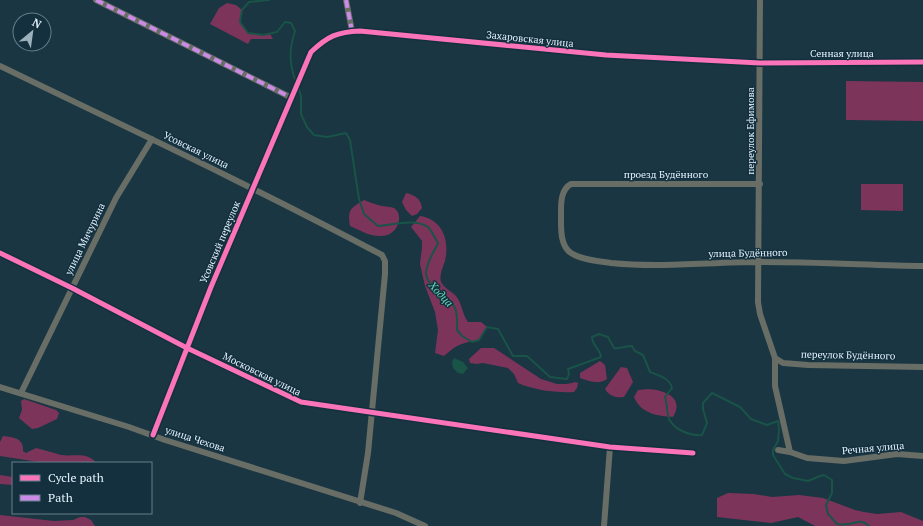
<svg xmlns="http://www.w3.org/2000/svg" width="923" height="526" font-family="'PT Serif',serif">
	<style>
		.green { fill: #7d345b }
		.water { fill: #1a5347 }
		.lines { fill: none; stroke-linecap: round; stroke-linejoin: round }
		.stream { stroke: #1a5347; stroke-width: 2 }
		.minor { stroke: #686d65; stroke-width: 6 }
		.quiet { stroke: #ca8be6; stroke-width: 4; stroke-dasharray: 8 4; stroke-linecap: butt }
		.cycleway-casing { stroke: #14303f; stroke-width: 8 }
		.cycleway { stroke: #fb73b8; stroke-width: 5 }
		.labels { text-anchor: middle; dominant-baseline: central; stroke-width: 3; stroke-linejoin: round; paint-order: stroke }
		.street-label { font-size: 10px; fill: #e3f3fd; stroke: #14303f }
		.water-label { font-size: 11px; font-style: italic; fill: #62d8b9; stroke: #14303f }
	</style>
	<rect width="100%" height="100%" fill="#193642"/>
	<path class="green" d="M227 3 236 5 242 10 240 22 248 33 263 35 270 34 273 39H251L248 44 210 24 219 8Z
		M846 81 923 82V121L846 120Z
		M861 184H903V211L861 210Z
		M406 193C415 195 421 199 422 208L417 214 412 216 406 210 402 202Z
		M364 200C369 202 374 204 378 205 383 207 389 206 394 208 405 215 397 236 382 236 370 237 360 230 350 226 347 209 351 208 364 200Z
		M420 216C442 219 450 240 445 261 443 267 439 275 441 282 444 288 451 291 455 295 462 302 462 314 468 322H481L487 327 479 340C460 344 459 343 444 356L435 353 438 330 435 312 425 286 420 264 422 247V241L411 227Z
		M481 348H494L541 379 557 384H567L576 382 578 383 577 388 574 392C556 393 534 390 518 383L514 374 508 368 483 363 477 364 470 363 469 359Z
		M600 361 605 365 607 379C598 385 589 381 580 378V373Z
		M621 367 627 368 633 382 624 397C616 398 609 396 605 389Z
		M648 389C664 390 685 397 673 417 658 416 641 414 634 397L638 390Z
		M24 399 56 410 59 413 57 419 38 428 32 429 19 418 22 410 21 401Z
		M3 436C13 437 24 438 23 451L26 453 36 448C45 450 53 453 61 455 73 457 88 451 96 463H45L0 456V442Z
		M0 475 13 477V485L0 484Z
		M728 493 754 494 772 497 799 495 823 498 855 510 864 512 877 514 901 512 923 521V526H815L798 517 771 523 717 517V498Z
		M0 515 54 521 73 520 80 517H85L91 520 95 526H0Z"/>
	<path class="water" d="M454 358 463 362 468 368 463 374 458 373 453 368 452 362Z"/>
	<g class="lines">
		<path class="stream" d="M269 0 249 2 242 10 240 22 248 33 263 35 277 32 285 22 291 23 295 31C289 49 289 64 296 82
			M298 86 301 96V114L307 127 314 135 327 137 346 133 350 140 359 199 364 214 378 226C393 225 415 218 428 227 432 231 435 238 438 243 434 252 426 263 426 273 426 287 450 295 455 308 458 315 457 324 457 330L462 336 472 342 479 340 487 327 498 329 513 356H527L550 377 567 379 569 374 568 369 601 357C600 349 592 345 592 337L599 334 608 337 614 348C620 349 626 346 632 346L635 351 643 355 650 372C658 375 670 378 672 388L665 397C667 403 667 413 669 419 674 430 691 436 702 435L707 423 703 409V403L712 393 740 407 751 419 767 425 778 421 779 430 778 441 773 450V455L785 474 793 478 808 481 820 476 824 475 832 480V493L826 505 828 514 837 524C840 524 844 525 847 524 856 524 861 518 869 526"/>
		<path class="minor" d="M96 0 292 98
			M346 0 352 31
			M760 0 758 302 760 314 775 358V386L790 452
			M0 66C128 128 256 188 382 255L385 261V274L368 453 360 503
			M760 184H571C560 190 561 205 561 216 561 228 560 246 571 253 582 260 598 261 611 263 661 268 710 262 760 262 814 262 869 265 923 266
			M0 253 72 288 187 348 301 402 610 447 693 453
			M775 358 783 363 808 365 923 367
			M0 387 129 427 165 440 396 513 425 526
			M21 393 116 198 152 139
			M153 435 211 287 311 52C328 36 337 32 360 31L606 55 760 63 923 62
			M778 450 790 452 807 458 844 461 897 454 923 456
			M604 526 610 447"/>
		<path class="quiet" d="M96 0 292 98
			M346 0 352 31"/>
		<g class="cycleway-casing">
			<path id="cycleway" d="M0 253 72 288 187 348 301 402 610 447 693 453
				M153 435 211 287 311 52C328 36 337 32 360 31L606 55 760 63 923 62"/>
		</g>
		<use href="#cycleway" class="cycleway"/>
	</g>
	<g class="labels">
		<g class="street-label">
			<text transform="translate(530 39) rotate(6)">Захаровская улица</text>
			<text x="842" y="53">Сенная улица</text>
			<text transform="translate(750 131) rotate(-90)">переулок Ефимова</text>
			<text transform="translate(196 150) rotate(26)">Усовская улица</text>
			<text x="666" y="174">проезд Будённого</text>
			<text transform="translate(85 239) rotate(-64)">улица Мичурина</text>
			<text transform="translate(220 242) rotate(-67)">Усовский переулок</text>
			<text transform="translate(748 253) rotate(-1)">улица Будённого</text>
			<text transform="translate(848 355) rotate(1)">переулок Будённого</text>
			<text transform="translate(262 374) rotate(26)">Московская улица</text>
			<text transform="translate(195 439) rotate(18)">улица Чехова</text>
			<text transform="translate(873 448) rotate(-5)">Речная улица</text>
		</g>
		<g class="water-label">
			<text transform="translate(441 294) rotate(47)">Ходца</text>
		</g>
	</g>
	<rect x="12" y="462" width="140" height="52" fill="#14303f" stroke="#677e8b"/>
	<rect x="20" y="475" width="20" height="6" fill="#fb73b8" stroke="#677e8b"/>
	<text x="48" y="482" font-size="12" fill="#e3f3fd">Cycle path</text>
	<rect x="20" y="495" width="20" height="6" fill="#ca8be6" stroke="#677e8b"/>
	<text x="48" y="502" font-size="12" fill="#e3f3fd">Path</text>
	<g transform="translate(32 32) rotate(29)"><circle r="19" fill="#14303f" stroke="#677e8b"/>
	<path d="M0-3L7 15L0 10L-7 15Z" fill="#9cb1bc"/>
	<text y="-6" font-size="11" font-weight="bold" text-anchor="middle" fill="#e3f3fd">N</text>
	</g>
</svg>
